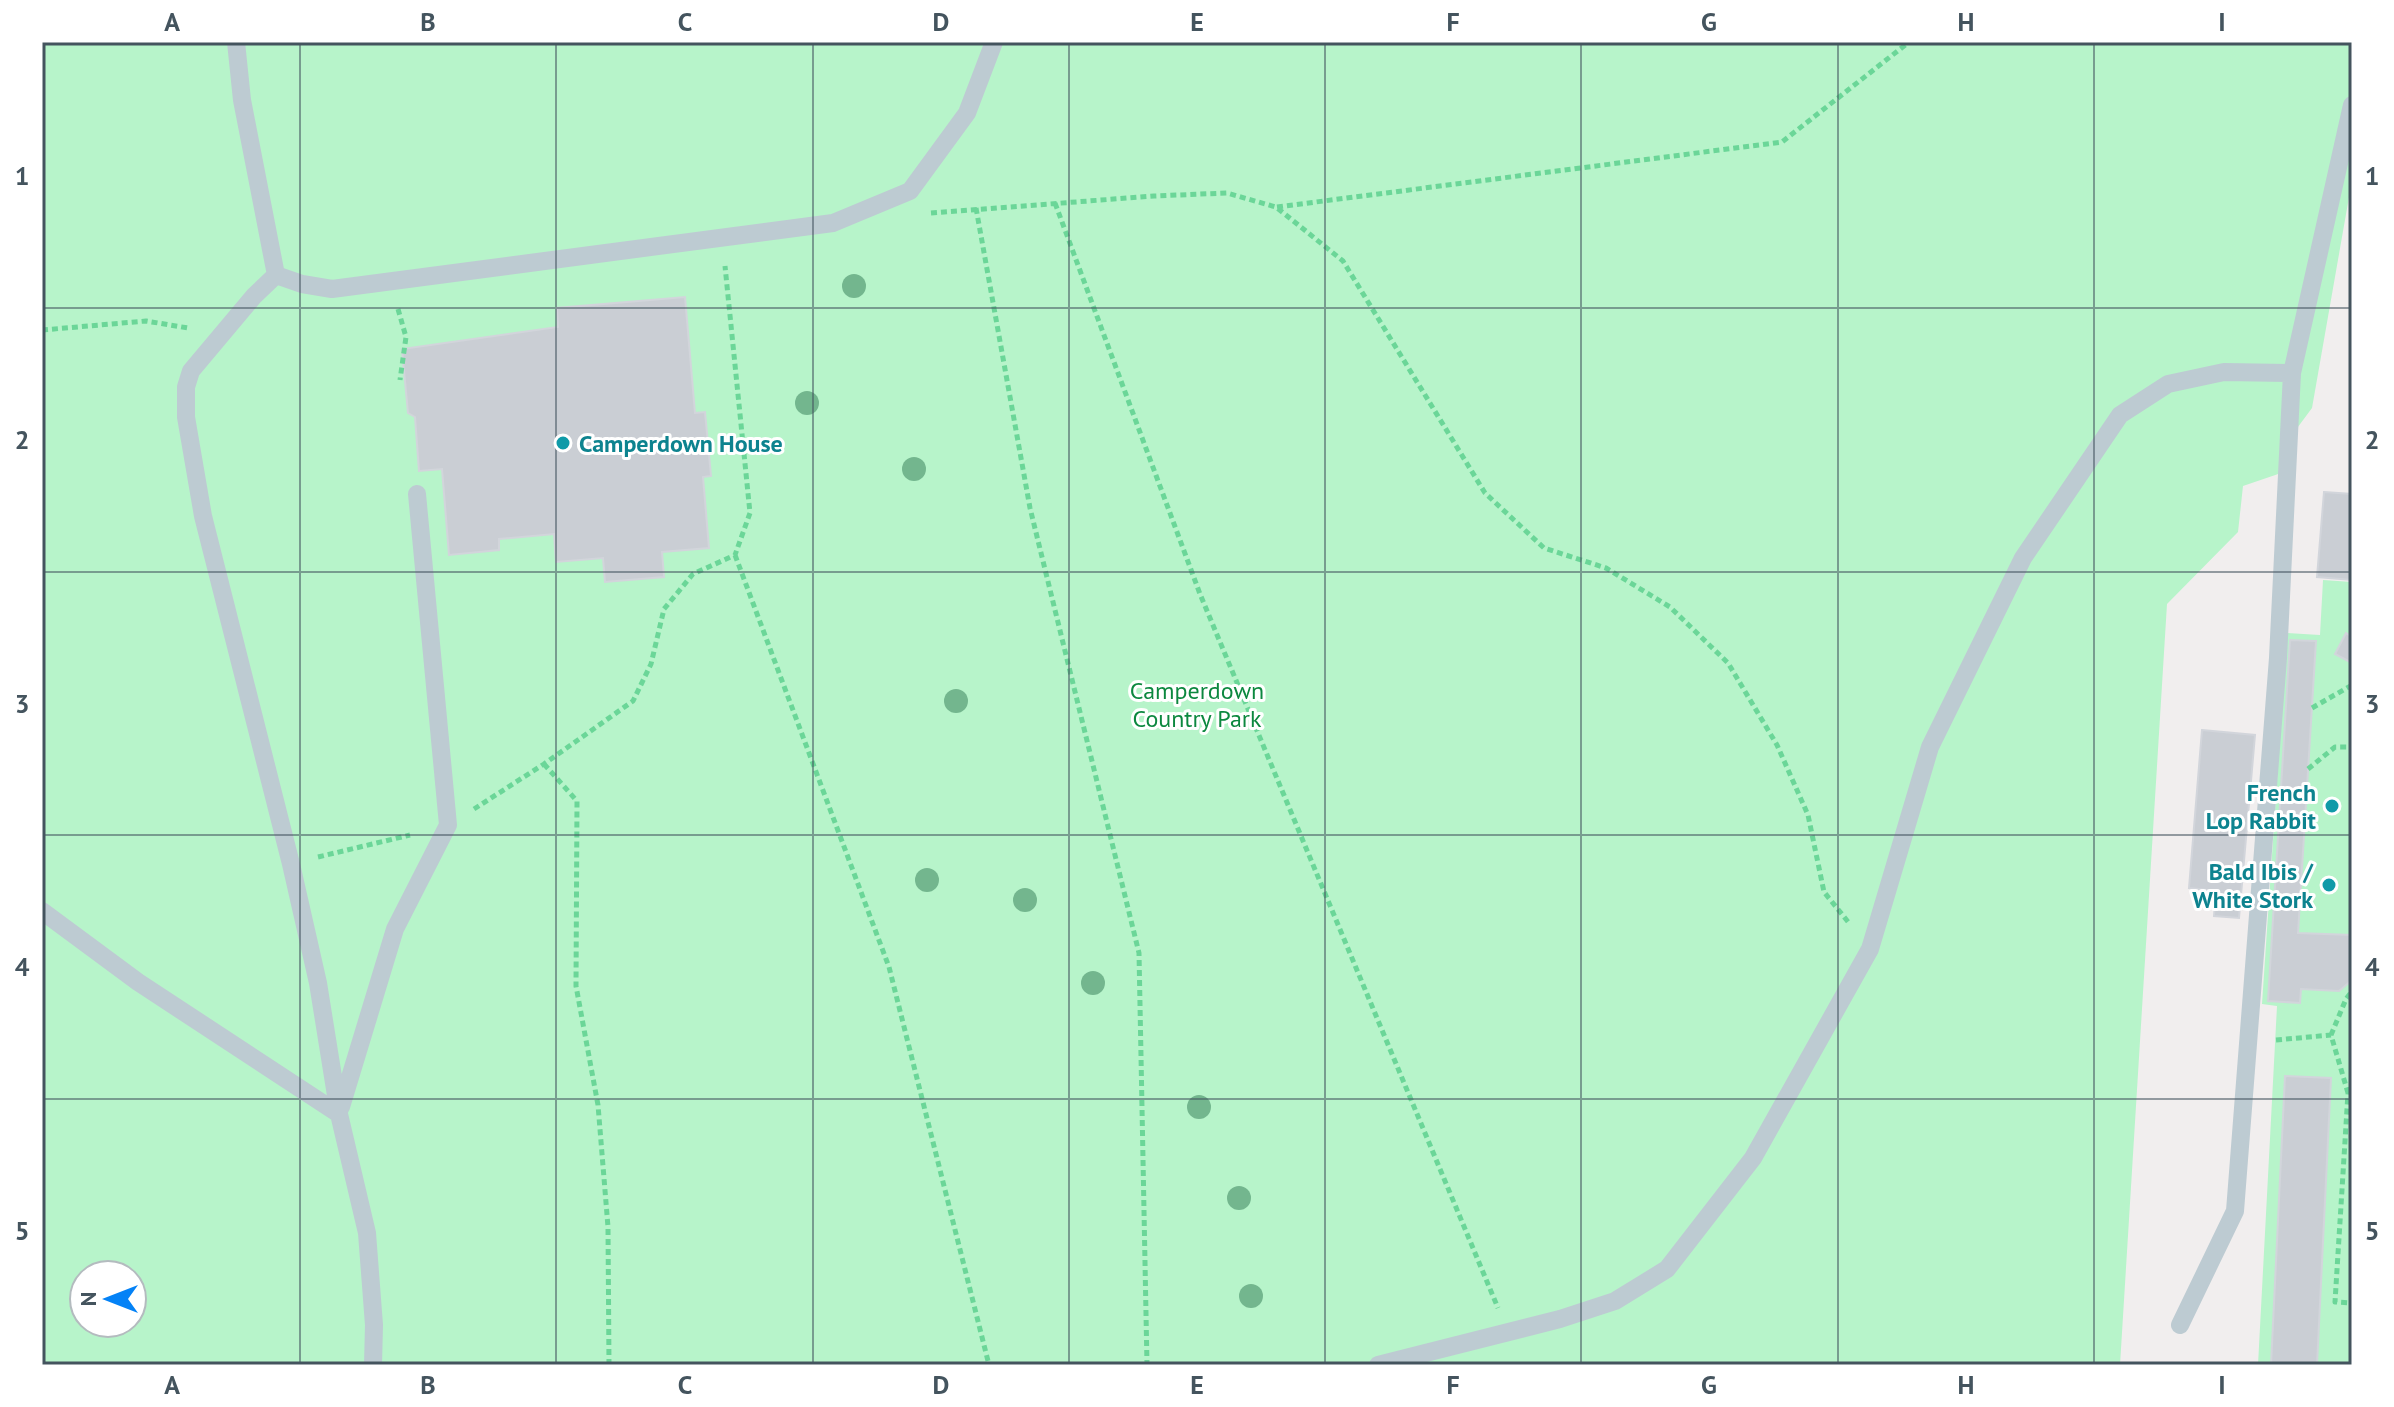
<svg xmlns="http://www.w3.org/2000/svg" width="2394" height="1407" font-family="'PT Sans',sans-serif">
	<style>
		.green { fill: #b7f4ca; fill-rule: evenodd }
		.building { fill: #caced4; stroke: #d2d5db; stroke-width: 2 }
		.lines { fill: none; stroke-linecap: round; stroke-linejoin: round }
		.path { stroke: #6bd698; stroke-width: 5; stroke-dasharray: 6 4; stroke-linecap: butt }
		.service { stroke: #bdcbd2; stroke-width: 18 }
		.tree { fill: #73b68e }
		.grid { fill: none; stroke: #44545e; stroke-width: 2; stroke-opacity: 0.55 }
		.culture-dot { fill: #0f9aa8; stroke: #fff; stroke-width: 3 }
		.labels { text-anchor: middle; dominant-baseline: central; stroke-width: 6; stroke-linejoin: round; paint-order: stroke }
		.culture-label { font-size: 24px; font-weight: bold; fill: #0d838f; stroke: #fff; text-anchor: end }
		.park-label { font-size: 24px; fill: #0c883f; stroke: #fff }
		.neatline { fill: none; stroke: #44545e; stroke-width: 3 }
		.grid-label { font-size: 26px; text-anchor: middle; font-weight: bold; fill: #44545e }
	</style>
	<rect width="100%" height="100%" fill="#f1eeee"/>
	<path class="green" d="M42 42H2352V180L2312 408 2289 439 2287 471 2243 486 2238 532 2167 604 2120 1365H42ZM84 1275H132V1323H84Z
		M2323 580 2352 582V1365H2258L2277 1006 2262 1004 2287 633 2320 635Z"/>
	<path class="building" d="M685 297 695 413 705 412 711 476 703 477 709 548 662 552 664 577 605 582 603 558 556 562 554 534 499 539V550L449 555 442 469 419 471 415 417 408 413 402 349 558 327 557 308Z
		M2324 492 2352 494V580L2317 577Z
		M2346 633 2352 637V663L2335 654Z
		M2290 640 2316 641 2298 933 2352 935V980L2339 991 2301 989 2300 1003 2268 1001Z
		M2202 730 2255 735 2239 918 2214 916 2216 891 2189 888Z
		M2285 1076 2331 1078 2317 1365H2271Z"/>
	<g class="lines">
		<path class="path" d="M1055 203 1200 594 1498 1308
			M1277 207 1782 142 1909 42
			M976 208 1030 508 1139 953 1147 1365
			M931 213 1154 196 1227 193 1276 207 1343 261 1485 493 1544 548 1606 568 1670 607 1728 663 1777 745 1808 815 1824 892 1849 923
			M398 309 406 337 400 380
			M42 330 146 321 188 328
			M735 555 889 967 989 1365
			M2312 708 2352 685
			M544 764 577 801 576 986 598 1105 608 1227 609 1365
			M2308 769 2335 747H2352
			M474 809 544 764 633 701 651 664 664 609 693 574 735 555 750 513 725 266
			M318 857 410 835
			M2331 1035 2346 999 2352 991
			M2276 1040 2331 1035 2348 1093
			M2352 1091 2348 1093 2335 1302 2352 1303"/>
		<path class="service" d="M236 42 242 100 276 275
			M276 275 254 296 191 371 186 387V417L203 516 291 864 318 983 339 1114 367 1233 374 1325 373 1365
			M276 275 302 284 332 289 833 223 910 191 967 113 994 42
			M42 911 138 982 339 1114
			M341 1107 395 929 448 825 417 494
			M2180 1325 2235 1211 2278 658 2292 373
			M1378 1365 1560 1319 1615 1301 1667 1269 1753 1158 1870 949 1930 747 2023 558 2120 415 2168 384 2224 372 2292 373 2352 105"/>
	</g>
	<g class="tree">
		<circle cx="854" cy="286" r="12"/>
		<circle cx="807" cy="403" r="12"/>
		<circle cx="914" cy="469" r="12"/>
		<circle cx="956" cy="701" r="12"/>
		<circle cx="927" cy="880" r="12"/>
		<circle cx="1025" cy="900" r="12"/>
		<circle cx="1093" cy="983" r="12"/>
		<circle cx="1199" cy="1107" r="12"/>
		<circle cx="1239" cy="1198" r="12"/>
		<circle cx="1251" cy="1296" r="12"/>
	</g>
	<path class="grid" d="M300 42V1365M556 42V1365M813 42V1365M1069 42V1365M1325 42V1365M1581 42V1365M1838 42V1365M2094 42V1365M42 308H2352M42 572H2352M42 835H2352M42 1099H2352"/>
	<g class="culture-dot">
		<circle cx="563" cy="443" r="8"/>
		<circle cx="2332" cy="806" r="8"/>
		<circle cx="2329" cy="885" r="8"/>
	</g>
	<g class="labels">
		<g class="culture-label">
			<text x="579" y="443" text-anchor="start">Camperdown House</text>
			<text x="2316" y="792">French<tspan x="2316" dy="28">Lop Rabbit</tspan></text>
			<text x="2313" y="871">Bald Ibis /<tspan x="2313" dy="28">White Stork</tspan></text>
		</g>
		<g class="park-label">
			<text x="1197" y="690">Camperdown<tspan x="1197" dy="28">Country Park</tspan></text>
		</g>
	</g>
	<rect width="2394" height="1407" fill="none" stroke="#ffffff" stroke-width="88"/>
	<g transform="translate(108 1299) rotate(270)"><circle r="38" fill="#ffffff" stroke="#b4bbbf" stroke-width="2"/>
	<path d="M0-6L14 30L0 20L-14 30Z" fill="#0482f6"/>
	<text y="-12" font-size="22" font-weight="bold" text-anchor="middle" fill="#44545e">N</text>
	</g>
	<rect x="44" y="44" width="2306" height="1319" class="neatline"/>
	<g class="grid-label">
		<text x="172" y="31">A</text>
		<text x="428" y="31">B</text>
		<text x="685" y="31">C</text>
		<text x="941" y="31">D</text>
		<text x="1197" y="31">E</text>
		<text x="1453" y="31">F</text>
		<text x="1709" y="31">G</text>
		<text x="1966" y="31">H</text>
		<text x="2222" y="31">I</text>
		<text x="22" y="185">1</text>
		<text x="2372" y="185">1</text>
		<text x="22" y="449">2</text>
		<text x="2372" y="449">2</text>
		<text x="22" y="713">3</text>
		<text x="2372" y="713">3</text>
		<text x="22" y="976">4</text>
		<text x="2372" y="976">4</text>
		<text x="22" y="1240">5</text>
		<text x="2372" y="1240">5</text>
		<text x="172" y="1394">A</text>
		<text x="428" y="1394">B</text>
		<text x="685" y="1394">C</text>
		<text x="941" y="1394">D</text>
		<text x="1197" y="1394">E</text>
		<text x="1453" y="1394">F</text>
		<text x="1709" y="1394">G</text>
		<text x="1966" y="1394">H</text>
		<text x="2222" y="1394">I</text>
	</g>
</svg>
